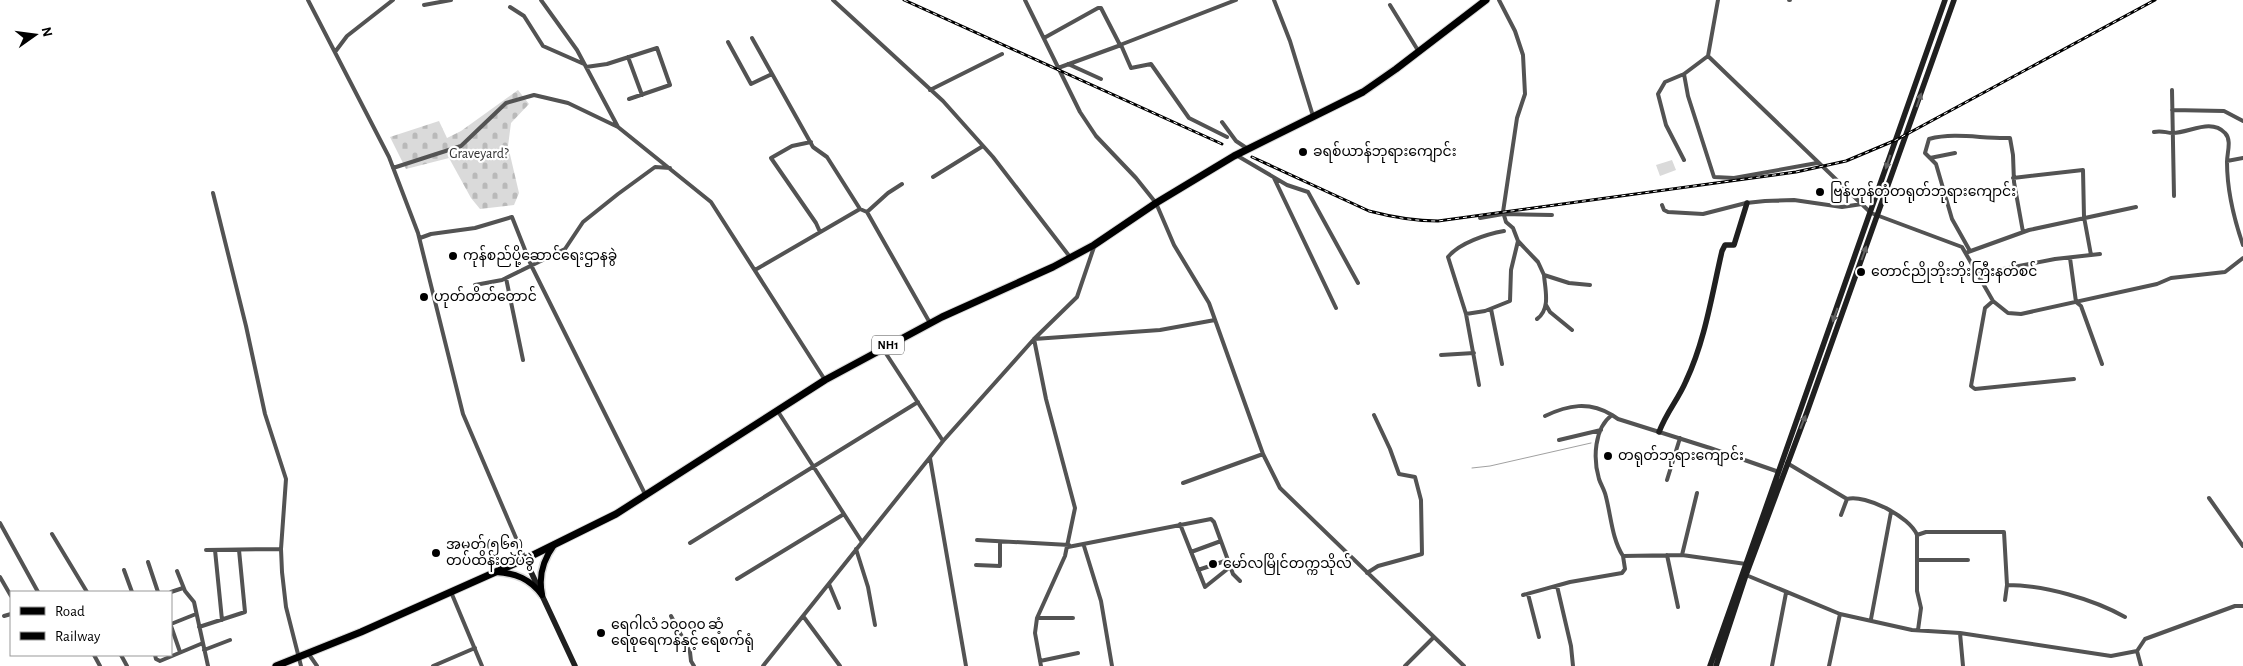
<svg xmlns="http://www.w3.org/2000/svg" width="2243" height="666" font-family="'Alegreya Sans','Noto Sans Myanmar',sans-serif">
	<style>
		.cemetery { fill: url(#cemetery-stones) }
		.park { fill: #dadada }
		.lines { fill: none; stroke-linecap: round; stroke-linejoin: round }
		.stream { stroke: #a1a1a1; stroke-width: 1 }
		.primary-casing { stroke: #dbdbdb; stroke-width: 9 }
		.highway-casing { stroke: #dbdbdb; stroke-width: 9 }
		.street { stroke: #535353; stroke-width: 4 }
		.secondary { stroke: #202020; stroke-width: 5.5 }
		.primary { stroke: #000; stroke-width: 6 }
		.highway { stroke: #000; stroke-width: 7 }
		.rail-casing { stroke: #000; stroke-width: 3 }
		.rail { stroke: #fff; stroke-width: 1; stroke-dasharray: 4; stroke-linecap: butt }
		.oneway { fill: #636363 }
		.poi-dot { fill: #000; stroke: #fff; stroke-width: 2 }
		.labels { text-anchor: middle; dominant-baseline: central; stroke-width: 4.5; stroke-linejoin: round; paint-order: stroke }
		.shield { fill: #fff; stroke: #4c4c4c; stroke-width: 1 }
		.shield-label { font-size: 12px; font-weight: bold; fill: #000 }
		.poi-label { font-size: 14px; fill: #000; stroke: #fff; text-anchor: start }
		.park-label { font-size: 14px; fill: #313131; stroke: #fff }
	</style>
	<defs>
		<pattern id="cemetery-stones" width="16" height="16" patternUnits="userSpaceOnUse" patternTransform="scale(1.25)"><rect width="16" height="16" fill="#dadada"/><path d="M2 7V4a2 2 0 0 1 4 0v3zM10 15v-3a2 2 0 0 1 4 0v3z" fill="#b9b9b9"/></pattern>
	</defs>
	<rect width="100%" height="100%" fill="#fff"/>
	<path class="cemetery" d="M518 90 529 104 511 123 508 146 519 193 514 205 480 209 471 198 449 158 406 169 390 137 439 121 447 138 461 131Z"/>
	<path class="park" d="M1672 160 1676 170 1660 176 1656 165Z"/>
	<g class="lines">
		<path class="stream" d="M1472 468 1490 466 1591 443"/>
		<g class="primary-casing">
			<path id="primary" d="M496 572C516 573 530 579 542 595
				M542 594C538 575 543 560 554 545"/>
		</g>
		<g class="highway-casing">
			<path id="highway" d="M276 666 361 632 525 559 616 514 825 380 942 317 1053 267 1094 245 1156 203 1234 156 1363 92 1396 69 1486 0"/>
		</g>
		<path class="street" d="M308 0 389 157 418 233 463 414 525 559
			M541 0 577 50 618 127 711 202 825 380
			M833 0 943 101 993 157 1070 257
			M1025 0 1080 112 1096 136 1136 178 1156 203 1174 245 1209 303 1263 454 1280 488 1464 666
			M1274 0 1290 41 1313 116
			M1718 0 1708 56 1871 213 1962 247 1993 301 2008 313 2021 314 2157 284 2171 278 2225 272 2243 258
			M1789 0H1790
			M424 5 451 0
			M1390 5 1419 52
			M510 7 524 16 543 46 584 64
			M752 38 813 147 827 157 860 209 867 212 930 323
			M1044 38 1098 8H1101L1120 45 1236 0
			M728 42 751 84 772 74
			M335 52 347 36 393 0
			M628 57 642 95
			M1068 64 1101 79
			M586 67 607 64 657 48 670 85 629 99
			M1058 68 1121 45 1131 68 1151 64 1189 118 1227 137
			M1684 74 1688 96 1714 177 1734 178 1817 163
			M930 90 1002 54
			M2172 90 2174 196
			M2172 110 2224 111 2243 121
			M1222 122 1236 141 1248 149
			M2154 132C2162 130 2166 133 2173 133 2189 133 2211 118 2225 133 2232 140 2227 153 2227 162 2227 190 2234 219 2243 245
			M811 142 792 146 771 158 816 223 820 232
			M1236 155 1287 185 1308 192 1358 283
			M1930 158 1955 153
			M1684 160 1666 125 1658 94 1665 82 1684 74 1708 56
			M2227 161 2243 158
			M393 168 461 146 506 103 534 95 568 103 618 127
			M933 177 983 146
			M1274 178 1336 308
			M2013 178 2083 170 2084 217 2091 255
			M213 193 246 326 265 414 286 479 281 549 282 572 286 607 301 666
			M1662 205 1664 210 1668 212 1703 214 1746 203 1765 201 1794 200 1842 207 1862 204
			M867 212 888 193 902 184
			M1480 218 1503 214 1552 215
			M420 238 431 234 475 228 512 217 531 265 646 496
			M1518 241 1538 262 1544 275 1569 283 1590 285
			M1970 251 1952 219 1936 164 1925 153 1929 139C1956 132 1982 139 2010 138L2013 155 2014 182 2023 232
			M1968 252 2029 230 2136 207
			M2070 258 2076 302 2081 306 2102 364
			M755 270 860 209
			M1978 274 2055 259 2100 254
			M506 278 523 360
			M475 285 502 280 565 249 583 222 618 194 655 167 670 168
			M1993 301 1985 308 1971 386 1975 389 2074 379
			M1546 305 1550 312 1572 330
			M1491 309 1502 364
			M1466 314 1485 311 1510 301 1511 270 1518 241 1513 228 1506 222 1503 212 1517 118 1525 94 1523 55 1515 31 1499 0
			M1537 319C1551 309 1545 289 1544 275
			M883 349 943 441
			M1441 355 1474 353
			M1479 385 1466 314 1448 257C1459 243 1487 234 1504 231
			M777 410 862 542
			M1545 416C1568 405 1589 401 1612 415
			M1559 440 1601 430
			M930 458 966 666
			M1787 463 1847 499
			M1667 480 1680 438
			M1183 483 1263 454
			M2209 498 2243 546
			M1841 515 1847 499C1866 494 1910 517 1917 535V591L1921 608 1918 630
			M0 523 38 592
			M1180 524 1205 587 1230 567
			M52 534 87 592
			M1917 535 1926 532H2004L2007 585 2005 600
			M977 540 1069 545
			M690 543 918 402
			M1084 546 1101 601 1112 666
			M1068 547 1211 519 1214 522 1233 574 1240 581
			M856 549 868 587 875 625
			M206 550 281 549
			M215 550 222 620
			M1191 552 1221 541
			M1667 555 1678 607
			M1682 555 1697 493
			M1917 560H1968
			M148 562 158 592
			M1746 564 1682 555 1623 556C1612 539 1611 516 1606 497 1605 491 1601 485 1599 479 1593 459 1594 428 1612 415L1618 419 1710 448 1779 472
			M976 565 1000 566V542
			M124 570 132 592
			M1198 570 1228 560
			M177 571 185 591 194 602 208 666
			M1367 573 1378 566 1422 554 1421 500 1415 477 1399 474 1390 449 1374 415
			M1746 575 1840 614 1912 630 1960 633 2111 656 2137 651
			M0 577 11 596
			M737 579 844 514
			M829 584 839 608
			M2007 585C2044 585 2093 599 2125 617
			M1557 586 1571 646 1573 666
			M171 592 183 588
			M451 592 482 666
			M1528 594 1539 637
			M1523 595 1570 582 1622 573 1625 569 1623 556
			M4 616 11 614
			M671 616 690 652 691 661 694 666
			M803 616 840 666
			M1037 618H1073
			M1871 619 1891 512
			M171 624 196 614
			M171 626 180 652
			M199 627 245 612 239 550
			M1960 633 1963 666
			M204 650 230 640
			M308 653 317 666
			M94 655 100 666
			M121 655 127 666
			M155 655 156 659 160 661 203 643
			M1040 661 1078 653
			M433 666 475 648
			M763 666 943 441 1034 339 1077 297 1094 247
			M1041 666 1035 633 1037 618 1065 556 1075 508 1046 399 1034 339 1160 330 1215 320
			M1405 666 1434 637
			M1772 666 1786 593
			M1829 666 1840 614
			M2141 666 2137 651 2145 639 2235 606H2243"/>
		<path class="secondary" d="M1659 432C1667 411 1678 400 1686 381 1705 341 1712 294 1722 251L1725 245H1734L1747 203
			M525 559 575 666
			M1710 666 1945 0
			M1716 666 1746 575 1807 412 1954 0"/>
		<use href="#primary" class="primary"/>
		<use href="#highway" class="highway"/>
		<g class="rail-casing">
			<path id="rail" d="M904 0 1222 144
				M1252 157 1369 211C1392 217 1414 221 1438 221L1796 172 1846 161 1896 140 2155 0"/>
		</g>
		<use href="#rail" class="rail"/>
	</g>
	<defs><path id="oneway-solid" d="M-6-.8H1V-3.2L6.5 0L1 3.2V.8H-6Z" transform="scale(1.25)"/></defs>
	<g class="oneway">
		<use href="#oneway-solid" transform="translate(1919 100) rotate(-71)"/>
		<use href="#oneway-solid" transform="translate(1888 162) rotate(109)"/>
		<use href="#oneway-solid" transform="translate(1864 253) rotate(-70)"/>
		<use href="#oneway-solid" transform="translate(1835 315) rotate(110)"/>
		<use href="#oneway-solid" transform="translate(1803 422) rotate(-68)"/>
	</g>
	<g class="poi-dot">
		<circle cx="1303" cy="152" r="5"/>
		<circle cx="1820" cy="192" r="5"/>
		<circle cx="453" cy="256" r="5"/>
		<circle cx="1861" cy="272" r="5"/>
		<circle cx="424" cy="297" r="5"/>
		<circle cx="1608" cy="456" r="5"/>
		<circle cx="436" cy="553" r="5"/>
		<circle cx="1213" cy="564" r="5"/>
		<circle cx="601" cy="633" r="5"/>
	</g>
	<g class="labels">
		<rect class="shield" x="872" y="335.5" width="32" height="19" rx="4"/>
		<g class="shield-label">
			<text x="888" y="345">NH1</text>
		</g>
		<g class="poi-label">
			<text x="1313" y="152">ခရစ်ယာန်ဘုရားကျောင်း</text>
			<text x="1830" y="192">ဗြန်ဟုန်တုံတရုတ်ဘုရားကျောင်း</text>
			<text x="463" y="256">ကုန်စည်ပို့ဆောင်ရေးဌာနခွဲ</text>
			<text x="1871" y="272">တောင်ညိုဘိုးဘိုးကြီးနတ်စင်</text>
			<text x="434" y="297">ဟုတ်တိတ်တောင်</text>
			<text x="1618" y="456">တရုတ်ဘုရားကျောင်း</text>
			<text x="446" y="545">အမှတ်(၅၆၅)<tspan x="446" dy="16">တပ်ထိန်းတပ်ခွဲ</tspan></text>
			<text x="1223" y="564">မော်လမြိုင်တက္ကသိုလ်</text>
			<text x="611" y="625">ရေဂါလံ ၁၀၀၀၀ ဆံ့<tspan x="611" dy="16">ရေစုရေကန်နှင့် ရေစက်ရုံ</tspan></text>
		</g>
		<g class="park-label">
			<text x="479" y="154">Graveyard?</text>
		</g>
	</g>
	<rect x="10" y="591" width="162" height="65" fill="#ffffff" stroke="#999999"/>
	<rect x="20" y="607" width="25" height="8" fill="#000000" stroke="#999999"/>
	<text x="55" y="616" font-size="15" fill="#000000">Road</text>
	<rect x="20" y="632" width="25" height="8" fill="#000000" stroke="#999999"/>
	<text x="55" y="641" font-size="15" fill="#000000">Railway</text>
	<g transform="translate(35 35) rotate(76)" stroke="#ffffff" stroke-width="4" paint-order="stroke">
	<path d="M0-4L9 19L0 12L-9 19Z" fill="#000000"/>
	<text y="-8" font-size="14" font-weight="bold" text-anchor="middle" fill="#000000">N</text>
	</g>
</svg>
